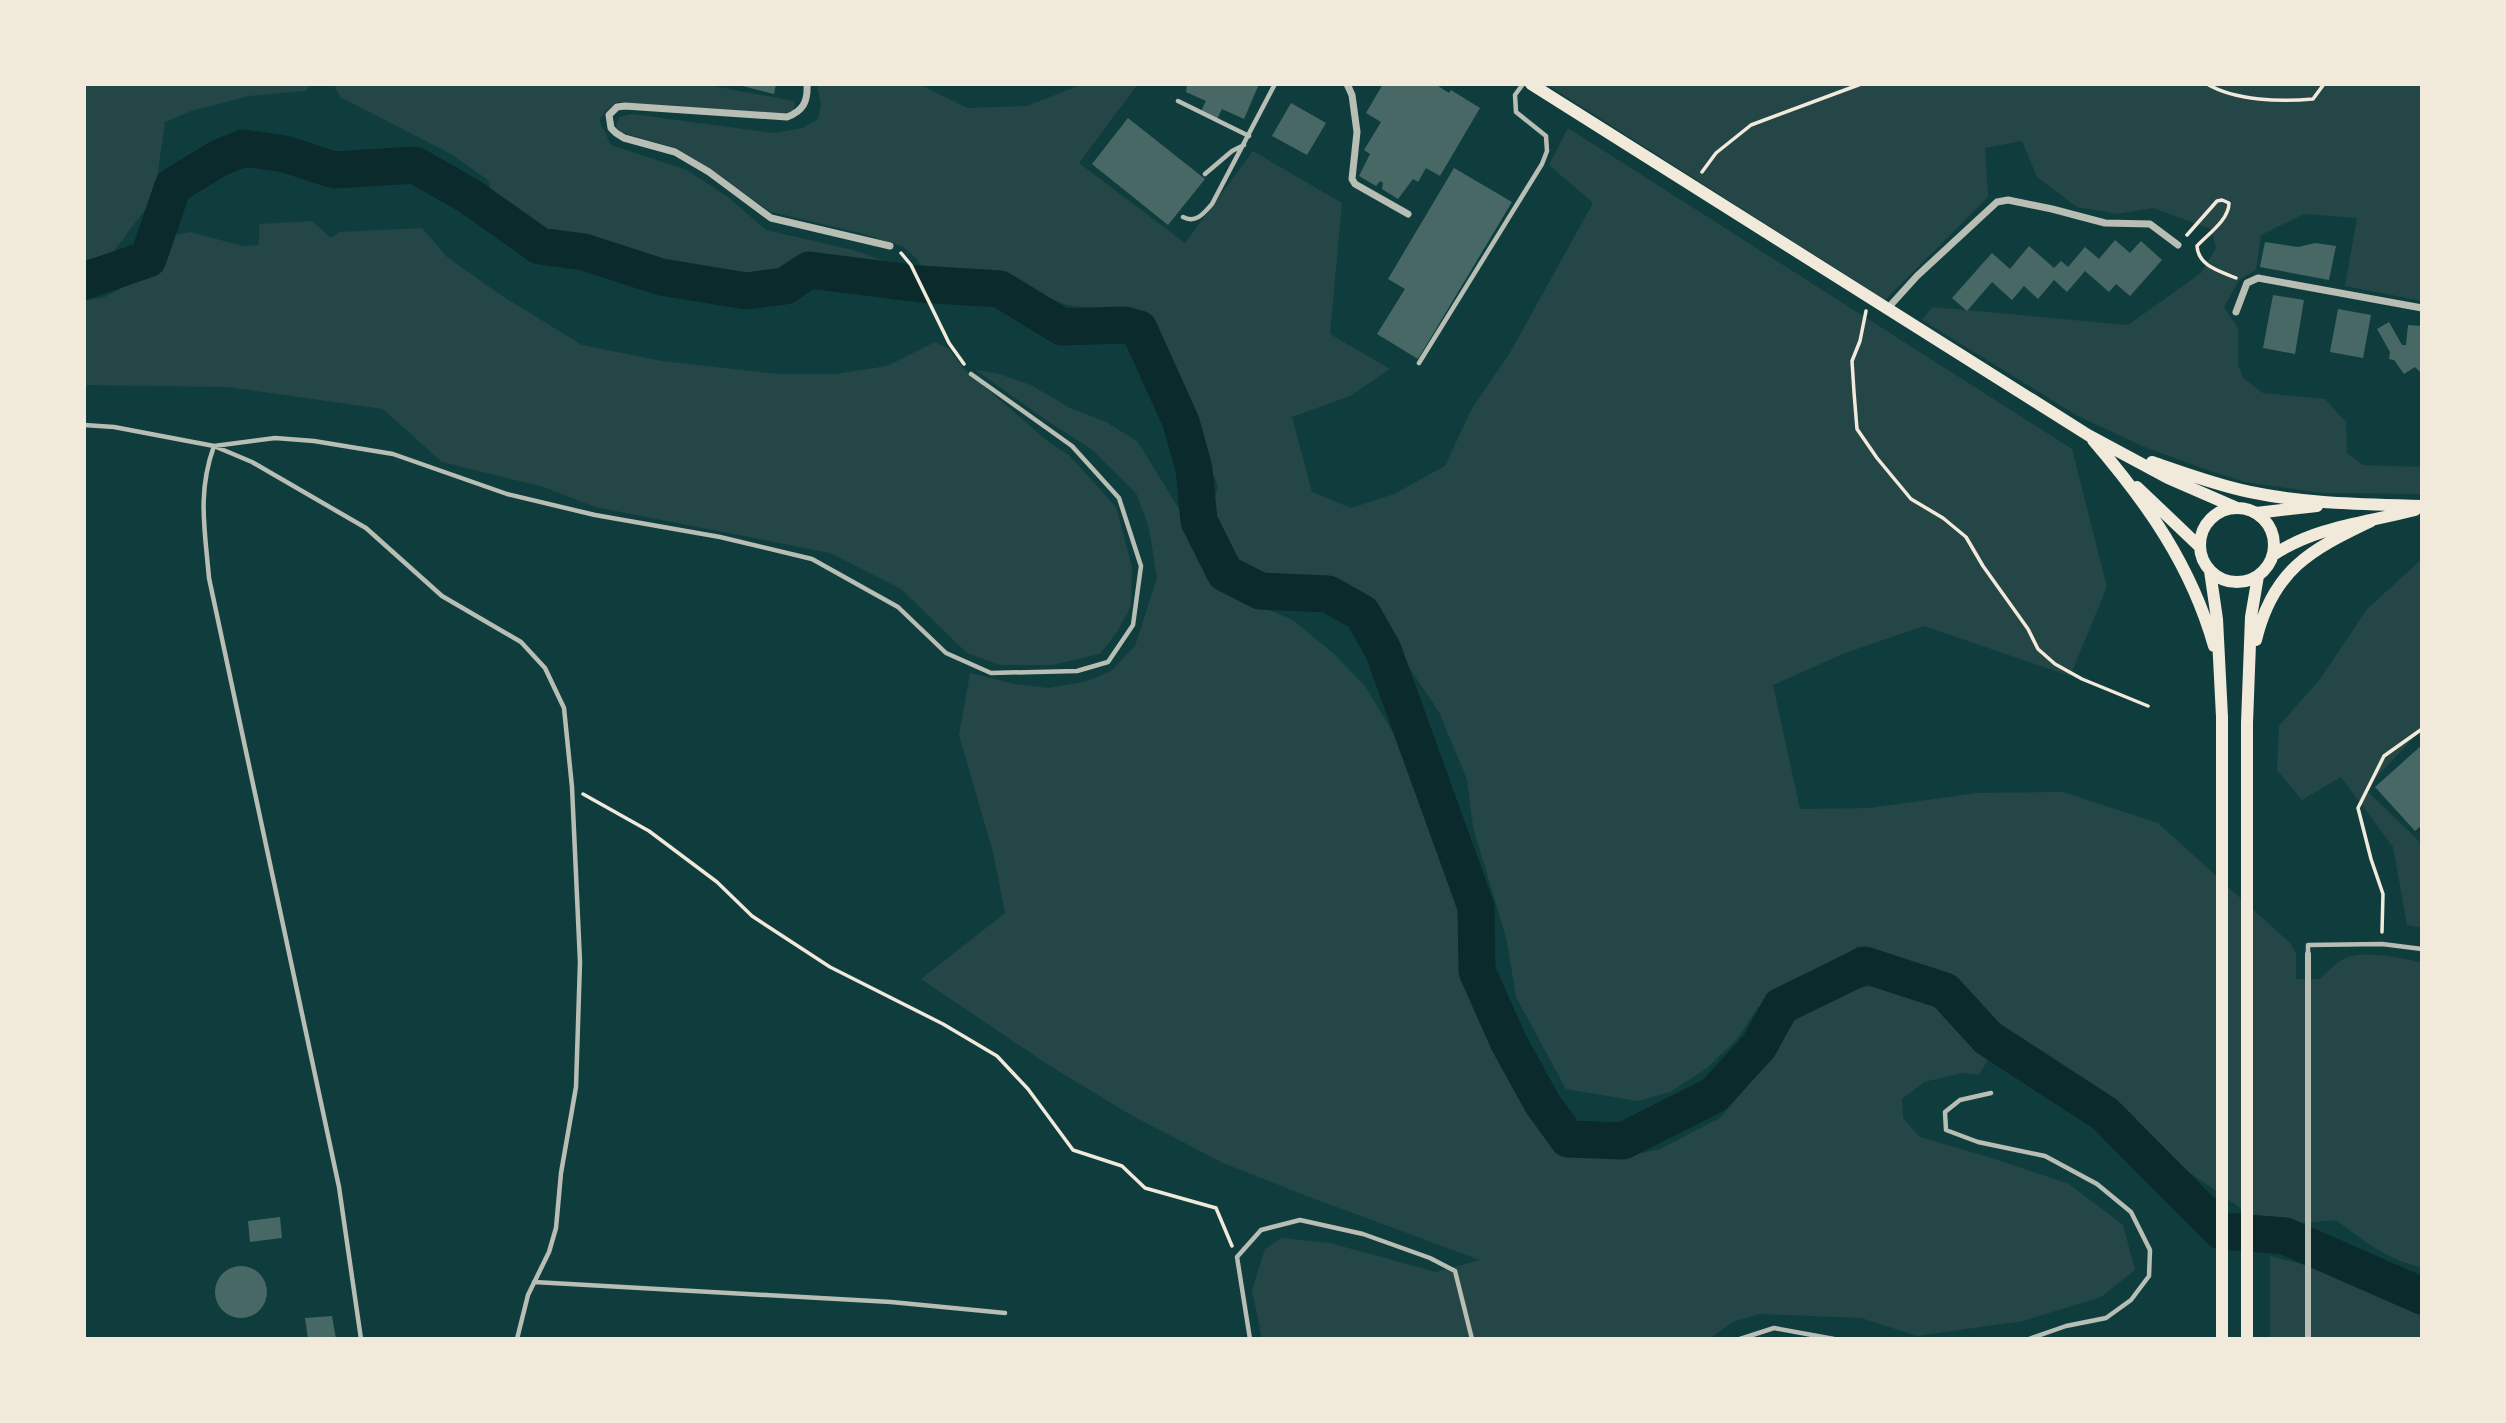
<svg xmlns="http://www.w3.org/2000/svg" width="2506" height="1423" font-family="Lato,sans-serif">
	<style>
		.green { fill: #244646 }
		.lines { fill: none; stroke-linecap: round; stroke-linejoin: round }
		.river { stroke: #0a2a2b; stroke-width: 37 }
		.building { fill: #486865 }
		.path { stroke: #f1e9da; stroke-width: 3.5 }
		.service { stroke: #b8beb3; stroke-width: 4.5 }
		.pedestrian { stroke: #b8beb3; stroke-width: 6 }
		.minor { stroke: #b8beb3; stroke-width: 7 }
		.secondary { stroke: #f1e9da; stroke-width: 12 }
	</style>
	<rect width="100%" height="100%" fill="#0f3d3e"/>
	<path class="green" d="M84 84H311L306 91 249 96 191 111 165 122 154 198 111 255 84 260Z
		M334 84H703L794 101V109L787 114 617 102 606 111 599 120 611 145 687 170 728 197 766 230 853 250 902 267 905 275 804 262 787 272 762 281 707 280 674 271 591 237 541 236 498 210 488 180 451 154 340 97Z
		M817 84H918L968 108 1027 106 1083 84H1138L1079 163 1185 243 1253 151 1342 203 1330 334 1390 369 1350 396 1292 417 1312 492 1351 508 1394 494 1445 466 1471 410 1511 351 1593 203 1549 165 1568 128 2072 449 2107 587 2070 676 1924 626 1845 653 1773 685 1800 809 1870 808 1976 793 2063 792 2158 823 2291 944 2296 954V979H2320C2328 972 2336 962 2346 958 2363 950 2403 958 2422 963V1267C2388 1261 2363 1240 2336 1220L2279 1225 2252 1216 2193 1175 2109 1108 1997 1028 1934 975 1858 946 1786 994 1758 1007 1737 1039 1706 1069 1670 1092 1638 1101 1566 1089 1516 997 1507 941 1473 827 1467 779 1439 712 1367 605 1332 592 1260 583 1230 561 1211 513 1218 486 1152 325 1128 308H1091L1067 305 1004 280 925 274 917 259 902 246 860 233 771 212 677 148 620 132 616 126 619 117 632 114 774 133 803 128 818 119 821 105Z
		M1546 84H2422V301L2345 286 2357 218 2304 214 2261 235 2256 270 2239 280 2224 307 2238 328V365L2243 378 2263 393 2325 399 2346 422 2347 453 2363 465 2422 467V494L2322 493 2245 482 2210 471 2142 446 2076 415 1922 320 1932 307 2128 325 2201 273 2216 248 2211 229 2153 208 2118 214 2077 207 2037 177 2022 141 1985 148 1988 197 1885 300Z
		M312 221 331 238 340 232 422 228 447 257 499 294 582 345 662 361 778 374H836L887 366 935 342 949 349 964 369 1050 443 1069 455 1116 507 1132 567 1131 606 1117 632 1100 654 1052 665H1000L967 653 901 589 830 553 595 507 544 487 442 462 383 409 227 387 84 385V301L105 297 155 270 170 236 190 232 243 246 259 245V224Z
		M976 370 999 374 1031 385 1070 408 1106 422 1138 442 1190 527 1205 567 1240 598 1293 620 1334 654 1365 686 1412 764 1435 815 1470 943 1472 973 1503 1052 1557 1143 1628 1156 1660 1149 1720 1118 1746 1088 1774 1042 1797 1012 1834 990 1877 986 1935 1001 1961 1028 1993 1051 1979 1075 1962 1073 1924 1082 1902 1099 1903 1118 1920 1137 1995 1159 2069 1184 2123 1225 2135 1270 2101 1297 2023 1321 1917 1336 1861 1318 1760 1314 1734 1321 1709 1339H1262L1252 1290 1265 1249 1281 1238 1330 1243 1436 1272 1480 1260 1304 1195 1223 1163 1131 1115 1047 1064 921 979 1005 913 993 852 959 735 970 673 1015 684 1048 688 1088 681 1111 671 1135 646 1157 578 1149 528 1136 493 1091 449 1046 420Z
		M2422 559V729L2365 789 2422 844V928L2407 925 2393 847 2341 777 2302 800 2277 770 2279 726 2320 679 2367 609Z
		M2270 1256 2336 1273 2422 1316V1339H2270Z"/>
	<g class="lines">
		<path class="river" d="M84 281 148 259 173 186 219 158 244 148 285 154 334 170 415 165 469 196 540 246 584 252 661 277 746 291 785 286 809 270 919 284 1000 289 1062 327 1124 325 1139 329 1181 422 1194 469 1199 521 1225 573 1260 591 1328 594 1362 613 1383 650 1476 907 1477 971 1508 1041 1542 1103 1568 1139 1623 1141 1714 1095 1759 1046 1781 1006 1865 965 1945 991 1988 1038 2105 1114 2221 1231 2285 1236 2422 1296"/>
	</g>
	<path class="building" d="M735 84H776L774 94Z
		M1187 84H1259L1244 119 1222 109 1217 119 1201 111 1206 101 1186 92Z
		M1383 84H1435L1449 93 1451 90 1480 108 1440 176 1426 168 1418 182 1413 179 1398 199 1382 189 1383 183 1380 181 1376 186 1359 176 1370 154 1364 150 1381 122 1366 113Z
		M1291 103 1326 123 1307 155 1272 136Z
		M1128 118 1205 179 1168 225 1092 164Z
		M1454 168 1512 202 1418 359 1377 334 1405 289 1388 279Z
		M2115 240 2130 253 2141 241 2162 260 2130 296 2116 284 2109 292 2085 271 2067 292 2054 280 2038 299 2024 286 2012 300 1992 282 1967 311 1952 298 1992 253 2010 269 2029 246 2054 268 2061 261 2068 267 2085 247 2099 259Z
		M2265 242 2298 247 2315 243 2336 246 2329 280 2260 267Z
		M2273 295 2304 300 2295 354 2263 348Z
		M2338 309 2371 315 2363 358 2330 352Z
		M2389 322 2402 345H2406L2408 325 2422 326V374L2415 367 2404 374 2394 360 2389 359 2390 352 2377 329Z
		M2422 745V825L2415 831 2375 787Z
		M280 1217 282 1238 250 1242 248 1221Z
		M215 1292a26 26 0 1 1 52 0a26 26 0 1 1-52 0Z
		M332 1316 336 1339H308L305 1318Z"/>
	<g class="lines">
		<path class="path" d="M2207 84C2236 101 2281 102 2313 99L2324 84
			M1702 172 1716 153 1751 125 1861 84
			M2187 235 2217 201 2222 200 2229 203C2229 220 2208 234 2197 246 2198 266 2220 271 2236 278
			M901 253 911 265 949 343 964 364
			M1866 311 1860 341 1852 361 1854 392 1857 429 1877 458 1911 499 1943 518 1966 537 1983 566 2028 629 2038 649 2055 664 2082 679 2148 706
			M583 794 649 831 717 882 752 916 830 967 943 1024 997 1056 1028 1089 1073 1150 1122 1166 1145 1188 1216 1208 1232 1246
			M2382 932 2383 894 2371 859 2358 808 2384 756 2422 729"/>
		<path class="service" d="M1178 101 1249 136
			M1205 174 1232 151 1244 145
			M1183 217C1196 224 1204 213 1212 204L1275 84
			M1419 363 1542 164 1547 151 1546 136 1516 112 1515 95 1523 84
			M84 425 114 427 214 446 252 462 366 528 442 596 521 642 545 668 564 708 572 787 580 962 576 1087 561 1173 556 1228 549 1252 528 1295 517 1339
			M2308 954V945L2382 944 2422 949
			M1991 1093 1960 1100 1945 1112 1946 1130 1978 1142 2045 1156 2097 1184 2131 1212 2150 1250 2149 1276 2131 1300 2106 1318 2066 1326 2029 1339
			M534 1282 891 1302 1005 1313
			M361 1339 339 1187 209 578C205 530 197 493 214 446L275 438 314 441 393 454 507 494 595 515 720 537 812 559 898 607 946 653 991 673 1077 671 1108 662 1133 625 1141 566 1119 498 1072 446 971 374
			M1250 1339 1237 1257 1261 1230 1300 1220 1363 1234 1430 1258 1455 1271 1472 1339
			M1740 1339 1774 1328 1834 1339"/>
		<path class="pedestrian" d="M2308 954V1339"/>
		<path class="minor" d="M807 84C808 102 803 111 787 117L625 106 617 107 609 115 611 128 616 133 624 138 675 152 709 172 771 218 890 246
			M1347 84 1352 95 1357 132 1352 179 1355 184 1408 214
			M1888 308 1917 276 1997 202 2008 200 2052 209 2105 223 2150 224 2178 245
			M2236 312 2247 283 2258 278 2422 308"/>
		<path class="secondary" d="M1531 84 2088 435 2168 478 2237 508
			M2093 440C2147 503 2191 565 2214 646
			M2152 462C2184 473 2216 485 2250 492 2307 504 2364 504 2422 506
			M2137 487 2200 547
			M2200 545a37 37 0 1 1 74 0a37 37 0 1 1-74 0Z
			M2256 513 2317 506
			M2273 555C2317 526 2365 523 2415 510
			M2210 571 2217 619 2222 717V1339
			M2256 640C2273 570 2310 550 2371 521
			M2247 1339V723L2251 617 2258 576"/>
	</g>
	<rect width="2506" height="1423" fill="none" stroke="#f1e9da" stroke-width="172"/>
</svg>
